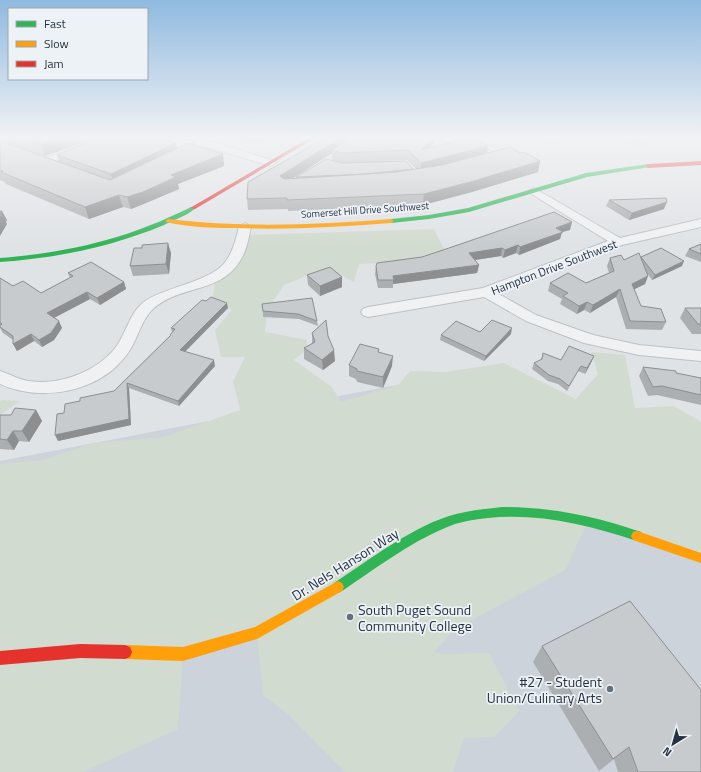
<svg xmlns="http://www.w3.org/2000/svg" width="701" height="772" font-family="'Titillium Web',sans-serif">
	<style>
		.built { fill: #cdd3da }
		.green { fill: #d2dbcf }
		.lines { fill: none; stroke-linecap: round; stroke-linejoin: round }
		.lane-casing { stroke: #bec1c4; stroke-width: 2 }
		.street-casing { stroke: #bec1c4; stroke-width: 2 }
		.lane { fill: #eff1f3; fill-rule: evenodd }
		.street { fill: #eff1f3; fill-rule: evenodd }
		.fast { fill: #30b455; fill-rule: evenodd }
		.slow { fill: #ff9f0a; fill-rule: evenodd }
		.jam { fill: #e5322d; fill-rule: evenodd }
		.wall { fill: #acafb1; fill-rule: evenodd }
		.shaded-wall { fill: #8c8e90 }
		.building { fill: #c8cbce; stroke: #8c8e90 }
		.poi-dot { fill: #66707b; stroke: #edf2f6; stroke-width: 1.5 }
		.labels { text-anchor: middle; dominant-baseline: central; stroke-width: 3.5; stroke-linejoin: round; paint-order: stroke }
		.far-street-label { font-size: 10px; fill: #253241; stroke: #edf2f6 }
		.street-label { font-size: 12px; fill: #253241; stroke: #edf2f6 }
		.near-street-label { font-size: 14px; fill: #253241; stroke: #edf2f6 }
		.near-poi-label { font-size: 14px; fill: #253241; stroke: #edf2f6; text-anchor: start }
	</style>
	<rect width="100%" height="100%" fill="#e0e3e6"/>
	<path class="built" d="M485 368 701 463V772H0V461Z"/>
	<path class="green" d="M434 229 446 253 400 262 359 264 354 282 326 268 284 285 267 310 265 332 307 340 306 350 294 360 332 387 341 402 398 385 410 371 445 372 504 363 576 399 598 374 591 352 625 355 635 408 674 406 701 422V558L588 521 565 570 455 629 434 652 442 654 489 653 519 711 494 737 464 738 453 772H345L288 714 263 695 257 633 183 654 178 729 83 772H0V464L43 460 94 443 164 437 240 410 233 381 245 357H221L215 330 232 310 213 298 215 278 244 235Z
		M2 400 20 401 0 415V401Z"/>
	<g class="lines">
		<g class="lane-casing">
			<path id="lane" d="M452 138H460L499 149 502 153 498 158H494V157L497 153 495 151Z
				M532 138H569L558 141Z
				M616 138H625L646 144 644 145Z"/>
		</g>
		<g class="street-casing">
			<path id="street" d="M100 138H115L49 164 45 165 40 162 41 160Z
				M194 138H218L212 142 275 161 276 163 271 166 204 146 181 158H173L172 156 173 154 196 143 193 140Z
				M534 188 620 238 701 219V227L622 245 497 293 536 315 593 335 639 345 701 351V361L639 355 584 343 526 321 484 297 368 317 363 315 361 312 363 309 368 307 483 288 608 241 530 193 528 191Z
				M245 223 251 227C249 235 248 243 245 251 226 296 185 282 154 308 141 319 138 339 128 353 101 392 42 403 0 384V371C10 374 19 380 29 381 60 386 100 371 118 344 127 330 131 311 145 301 168 286 213 281 226 261 233 251 236 239 239 227Z"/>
		</g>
		<use href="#lane" class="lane"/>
		<use href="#street" class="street"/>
		<path class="fast" d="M648 164 651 166 650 167 587 177 469 212 429 219 391 223 388 221 391 219 429 215 468 208 586 173Z
			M191 207 196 208C188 215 174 220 164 225 111 247 57 258 0 262V258C71 252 127 239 191 207Z
			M502 507C550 507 596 516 641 532L643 536 641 540 637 541C588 525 539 513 488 518 477 519 465 521 455 524 414 539 378 567 342 591L338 593 334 591 332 587 334 583C369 560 416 524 456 514 471 510 487 509 502 507Z"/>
		<path class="slow" d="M168 219C242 228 316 225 391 219L394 221 391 223C338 227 285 230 233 228 211 228 187 227 166 222V220Z
			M637 531 701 553V563L633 540 631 536 633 532Z
			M338 581 342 583 344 587 342 591 257 639 183 661 125 659 120 657 118 652 120 647 125 645 183 647 255 627Z"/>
		<path class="jam" d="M309 138H315L195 209 190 208Z
			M701 161V165L648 168 645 166 648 164Z
			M80 644 125 645 130 647 132 652 130 657 125 659 80 658 0 665V651Z"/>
	</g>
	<path class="wall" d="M0 138H95L45 156 15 146 59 162 57 155 176 143 177 149 223 154 224 166 178 184 179 189 146 203 131 209 123 207 89 219 6 184 5 182 0 180Z
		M238 138H269L261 142 254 140 250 142Z
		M325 138H437L430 148 487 153H520L540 161 538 172 472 192 423 205 288 211V209L248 210 247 199ZM332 153V160L296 177V178H293ZM407 160 416 169 412 170 386 161Z
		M609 200 664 209 629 220 606 206Z
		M570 230 562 232 560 239 519 255 516 253 503 258 501 256 475 260 479 265 477 273 393 284V288H378L375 274 376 266 422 257 446 249Z
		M701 244V262L685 256 689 249Z
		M142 248 171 253 169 274 133 276 130 266Z
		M641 257 682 266 652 280 647 273 648 276 645 284 634 289 641 306 666 322 662 330 626 329 616 297 590 313 584 310 577 314 560 304 562 299 548 291 550 283H586L609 273 607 266 610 258 624 260 641 258Z
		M68 273 124 282 126 289 100 305 90 299 54 318 62 328 54 340 42 347 34 341 17 351 13 344V340L3 333 0 328V278L13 286 41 293 70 278Z
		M307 275 342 277V287L320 296 308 285Z
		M312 298 317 321 318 326 299 319 263 317V311Z
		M206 301 228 308 185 351 215 366 179 406 129 388 131 425 58 441 64 413 80 401 114 391 170 336V335L172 332 171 328Z
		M685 308H701V334H692L680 318Z
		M480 332 511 334 484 361 440 340 441 335Z
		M312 333 328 336 335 361 323 370 304 359V348L312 343Z
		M379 349V353L392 366 383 388 357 382 356 379 349 376V365Z
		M543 353 561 360 592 361 585 374 578 371 567 391 558 384 548 381 532 369 534 363 541 360Z
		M643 367 701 378V405L657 395 648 396 639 376Z
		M36 410 42 421 29 442 19 441 14 450 0 449V415H11Z
		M542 646 701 772H618L614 759 599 771 533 662Z"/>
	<path class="shaded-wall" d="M61 138H95L45 156 41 145Z
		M250 138H254V140L250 142Z
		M261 138H269L261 142Z
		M340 138H356L332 150V153L281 186 280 176Z
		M430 138H437L421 161 422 150Z
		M176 143 177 150 113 181 111 174Z
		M488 146 487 157 421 173V163Z
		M223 154 224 166 178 184 179 189 146 203 131 209 127 197 171 175Z
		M540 161 538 172 472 192 423 205 424 194Z
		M413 169 412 175H360Z
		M119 195 123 207 89 219 85 207Z
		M667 202 664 209 629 220 632 213Z
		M2 211 7 220 6 222 7 224 0 236V214Z
		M572 222 570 230 562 232 560 239 519 255 520 247 556 228Z
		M168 243 171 253 169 274 166 264Z
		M518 245 516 253 503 258 505 250Z
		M502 248 501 256 468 261 469 253Z
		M684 261 682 266 652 280 655 275Z
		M479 265 477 273 393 284V276Z
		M648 276 645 284 629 292 632 284Z
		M342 277V287L320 296V286Z
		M124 282 126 289 100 305 97 298Z
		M620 289 616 297 590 313 593 305Z
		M87 292 90 299 50 320 47 313Z
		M587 302 584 310 577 314 579 306Z
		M227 303 228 308 182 355 180 350Z
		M59 321 62 328 54 340 42 347 39 340Z
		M512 328 511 334 484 361 486 356Z
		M31 334 34 341 17 351 13 344Z
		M334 350 335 361 323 370 322 360Z
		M393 356 392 366 383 388V377Z
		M594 356 592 361 585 374 587 368Z
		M214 360 215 366 179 406 178 401Z
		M127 383 129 388 131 425 58 441 55 435Z
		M36 410 42 421 29 442 22 431Z
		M13 431 19 441 14 450 7 440Z"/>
	<path class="building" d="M19 138H61L41 145Z
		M97 138H159L176 143 111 174 57 155Z
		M325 138H340L280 176 284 179 303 178 396 172 442 165 510 147 520 153 524 152 540 161 474 181 424 194 287 200V198L247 199 248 182Z
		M350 138H430L422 150 466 138H473L488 146 421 163 408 150 342 153 332 150Z
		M0 141 110 180 188 143 223 154 171 175 176 177 143 192 127 197 119 195 85 207 1 172 3 171 0 170Z
		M326 159 342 163 406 161 413 169 366 174 296 177Z
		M666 198 667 202 632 213 609 200Z
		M0 211H2L0 214H2L0 218Z
		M554 212 572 222 556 228 563 232 520 247 518 245 505 250 502 248 469 253 479 265 393 276 394 280H378L376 266 377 263 422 257 446 249Z
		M168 243 166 264 130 266 134 248H142V245Z
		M701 244V254L689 249Z
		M661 248 684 261 655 275 641 257Z
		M639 253 648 276 632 284 641 306 661 309 666 322 630 321 620 289 593 305 587 302 579 306 563 296 568 293 550 283 568 273 586 283 614 271 610 258 621 255 624 260Z
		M91 262 124 282 97 298 87 292 47 313 59 321 51 333 39 340 31 334 13 344V336L0 327V325L2 324 0 322V278L13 286 23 281 41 293 73 276 68 273Z
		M330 267 342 277 320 286 307 275Z
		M211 297 227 303 180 350 214 360 178 401 127 383 129 419 55 435 57 414 64 413 65 404 80 401V398L114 391 171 335H170L175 329 171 328 202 300 206 301Z
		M312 298 317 321 298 314 263 311 262 304Z
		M685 308H701V324H698Z
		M326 320 328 336 334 350 322 360 304 348 315 342 312 333Z
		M492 320 512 328 486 356 441 335 456 321 480 332Z
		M360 344 379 349 378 352 393 356 383 377 357 371V369L349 365Z
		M569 346 594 356 587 368 581 366 569 386 560 379 549 375 534 363 542 359 543 353 561 360Z
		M643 367 676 371V373L701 378V395L662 386 653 387Z
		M15 408 36 410 22 431H13L7 440 0 439V415H11Z
		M630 601 701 690V772H638L629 747 613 759 542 646Z"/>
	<linearGradient id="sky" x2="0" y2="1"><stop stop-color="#8fbae0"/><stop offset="0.56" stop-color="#f1f2f4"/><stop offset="1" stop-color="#f1f2f4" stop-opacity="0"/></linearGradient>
	<rect width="701" height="246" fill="url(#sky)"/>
	<g class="poi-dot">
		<circle cx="350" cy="617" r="4"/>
		<circle cx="610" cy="689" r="4"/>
	</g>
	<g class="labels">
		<g class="far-street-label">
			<text transform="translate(365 210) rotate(-4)">Somerset Hill Drive Southwest</text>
		</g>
		<g class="street-label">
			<text transform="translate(554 267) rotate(-21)">Hampton Drive Southwest</text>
		</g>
		<g class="near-street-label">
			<text transform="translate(345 564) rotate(-32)">Dr. Nels Hanson Way</text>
		</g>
		<g class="near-poi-label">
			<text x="358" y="609">South Puget Sound<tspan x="358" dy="16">Community College</tspan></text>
			<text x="602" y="681" text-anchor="end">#27 - Student<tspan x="602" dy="16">Union/Culinary Arts</tspan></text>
		</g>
	</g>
	<rect x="8" y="8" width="140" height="72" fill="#edf2f6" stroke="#9da5ae"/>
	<rect x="16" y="21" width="20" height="6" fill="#30b455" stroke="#9da5ae"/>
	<text x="44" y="28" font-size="12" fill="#253241">Fast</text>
	<rect x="16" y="41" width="20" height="6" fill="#ff9f0a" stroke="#9da5ae"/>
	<text x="44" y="48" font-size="12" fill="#253241">Slow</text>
	<rect x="16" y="61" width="20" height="6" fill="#e5322d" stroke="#9da5ae"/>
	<text x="44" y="68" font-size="12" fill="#253241">Jam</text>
	<g transform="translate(673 744) rotate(217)" stroke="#edf2f6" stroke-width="3" paint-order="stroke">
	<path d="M0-3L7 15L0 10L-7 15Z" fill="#253241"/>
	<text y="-6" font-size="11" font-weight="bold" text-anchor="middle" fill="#253241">N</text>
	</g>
</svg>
